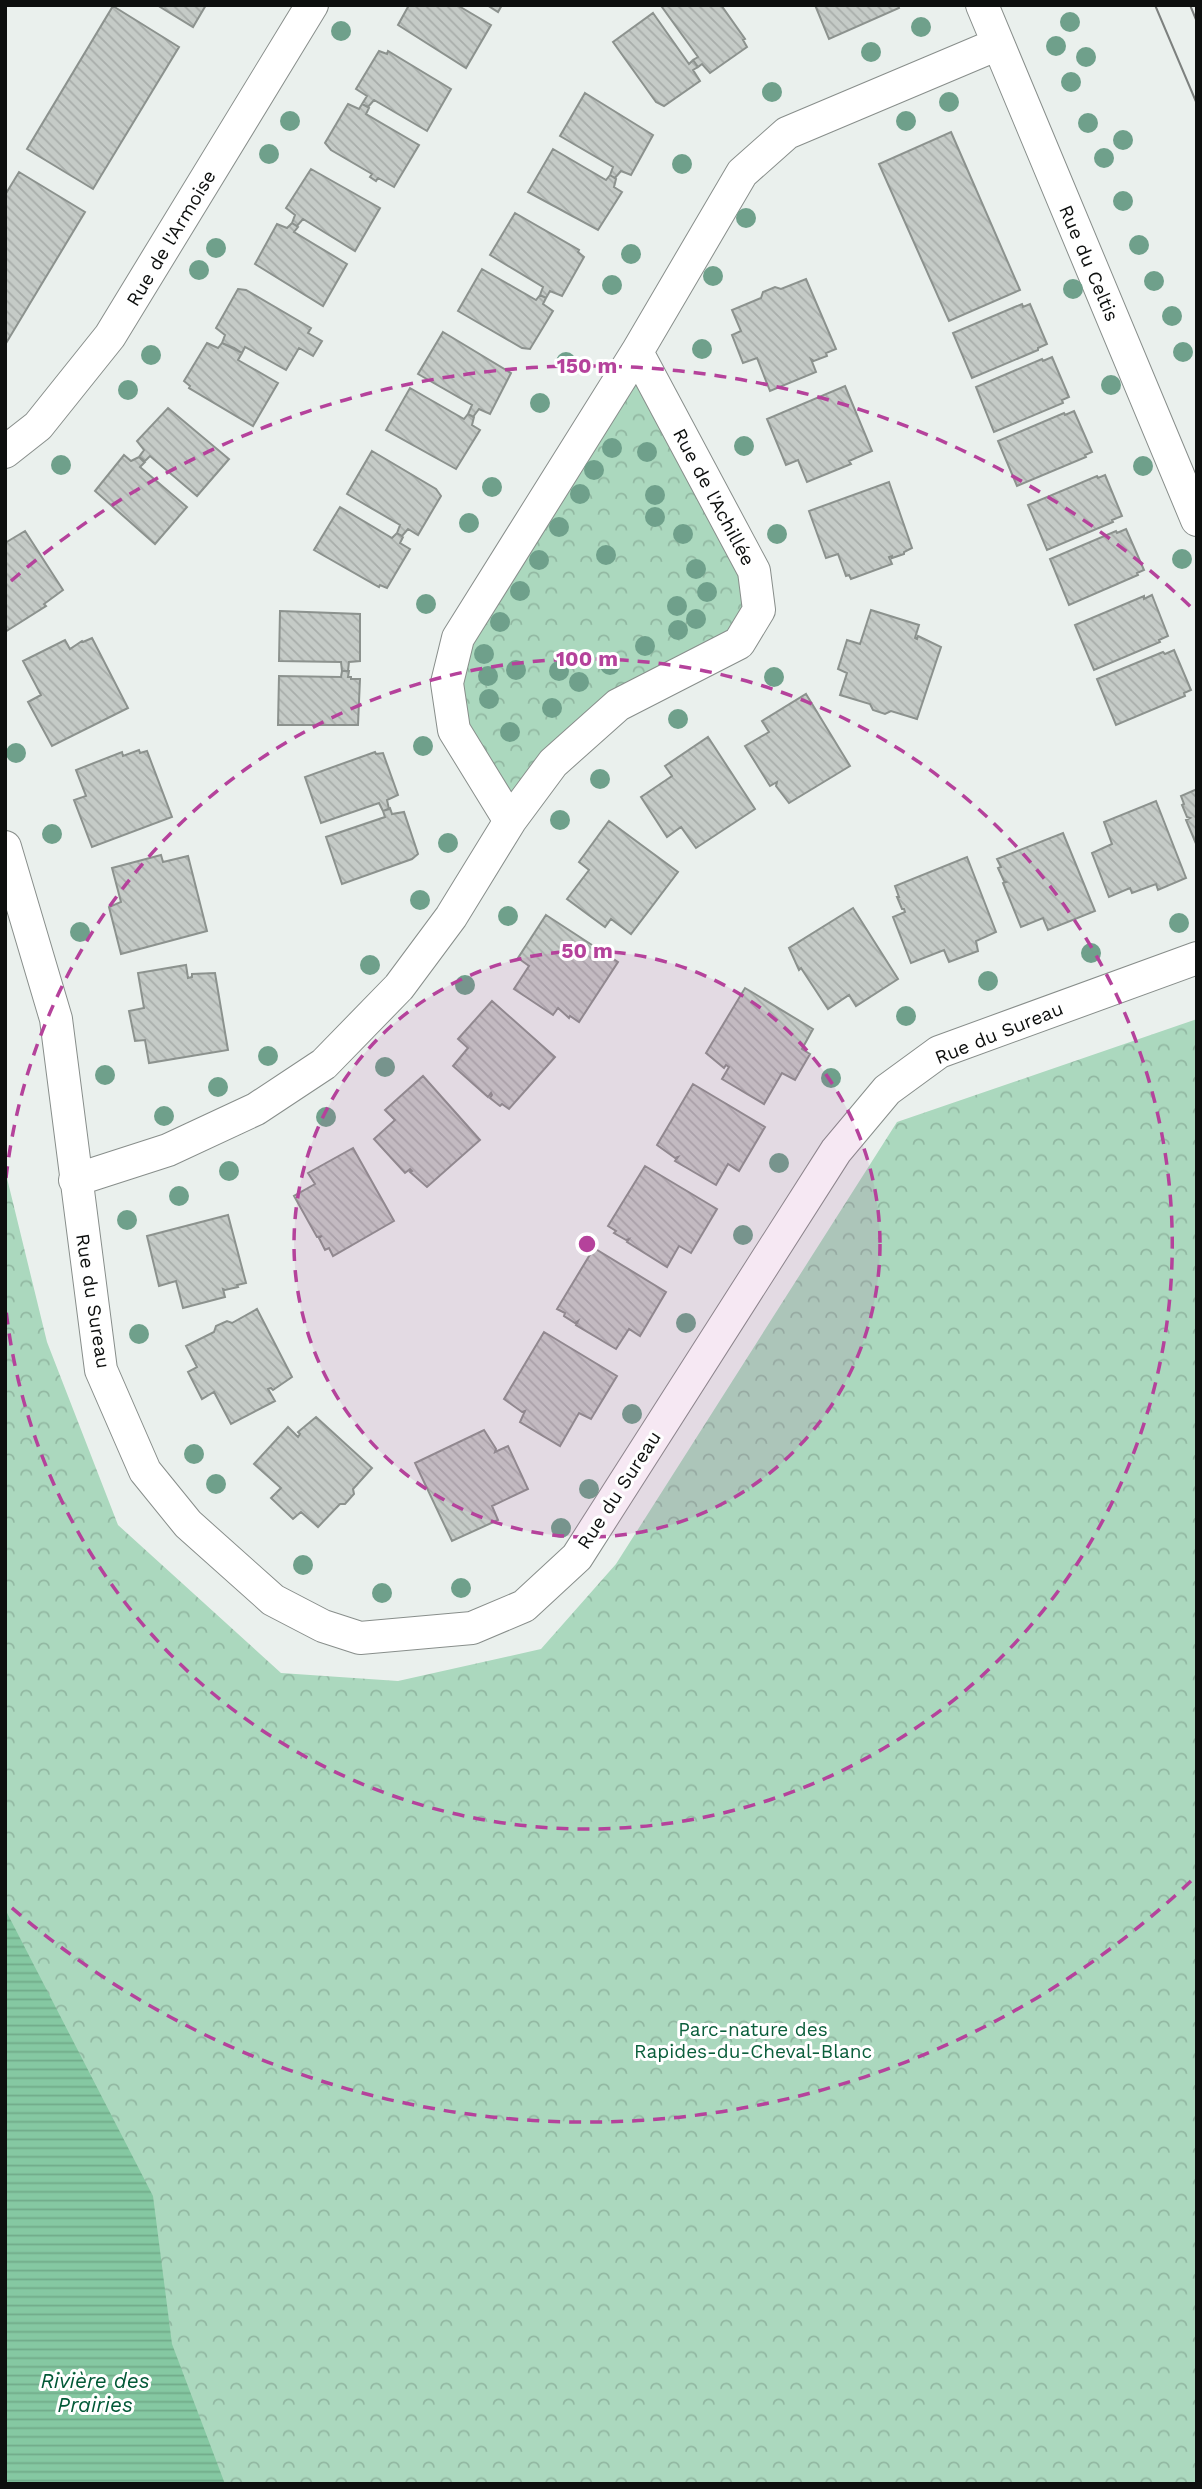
<svg xmlns="http://www.w3.org/2000/svg" width="1202" height="2489" font-family="'Work Sans',sans-serif">
	<style>
		.park { fill: url(#park-crowns) }
		.water { fill: url(#water-rules) }
		.building { fill: url(#building-back-hatch); stroke: #8c928e; stroke-width: 2 }
		.lines { fill: none; stroke-linecap: round; stroke-linejoin: round }
		.minor-casing { stroke: #888e8b; stroke-width: 34 }
		.minor { stroke: #fff; stroke-width: 32 }
		.tram { stroke: #7d817f; stroke-width: 2 }
		.tree { fill: #6fa08b }
		.ring { fill: none; stroke: #b5429b; stroke-width: 3.5; stroke-dasharray: 12 9 }
		.labels { text-anchor: middle; dominant-baseline: central; stroke-width: 6; stroke-linejoin: round; paint-order: stroke }
		.street-label { font-size: 19px; fill: #0d0f0e; stroke: #fff }
		.park-label { font-size: 19px; fill: #0a5e3b; stroke: #fff }
		.water-label { font-size: 21px; font-style: italic; fill: #025937; stroke: #fff }
		.centre { fill: #b5429b; stroke: #fff; stroke-width: 3.5 }
		.ring-label { font-size: 21px; text-anchor: middle; font-weight: bold; fill: #b5429b; stroke: #fff; stroke-width: 6; stroke-linejoin: round; paint-order: stroke }
	</style>
	<defs>
		<pattern id="park-crowns" width="20" height="18" patternUnits="userSpaceOnUse" patternTransform="scale(1.75)"><rect width="20" height="18" fill="#abd8be"/><path d="M2 6a3 3 0 1 1 6 0M12 15a3 3 0 1 1 6 0" fill="none" stroke="#92b8a2"/></pattern>
		<pattern id="water-rules" width="6" height="5" patternUnits="userSpaceOnUse" patternTransform="scale(1.75)"><rect width="6" height="5" fill="#85c8a2"/><path d="M0 2.5h6" fill="none" stroke="#72ab8a"/></pattern>
		<pattern id="building-back-hatch" width="6" height="6" patternUnits="userSpaceOnUse" patternTransform="scale(1.75)"><rect width="6" height="6" fill="#c5cbc7"/><path d="M-1 5l2 2M0 0l6 6M5-1l2 2" fill="none" stroke="#a8adaa"/></pattern>
	</defs>
	<rect width="100%" height="100%" fill="#eaf0ed"/>
	<path class="park" d="M637 352 754 571 739 643 618 705 510 821 454 730 458 638Z
		M1197 1019V2484H5V1170L47 1342 118 1525 281 1673 398 1681 541 1649 616 1564 897 1122Z"/>
	<path class="water" d="M5 1909 153 2196 172 2344 225 2484H5Z"/>
	<path class="building" d="M157 5H206L193 27Z
		M409 5H457L491 25 466 68 398 25Z
		M487 5H502L498 12Z
		M665 5H721L745 39 743 40 747 47 710 73 702 64 698 67 693 60 698 57 662 7Z
		M815 5H898L899 8 829 39Z
		M113 6 179 47 93 189 27 149Z
		M653 13 689 64 693 60 698 67 693 70 700 81 664 106 656 102 613 42Z
		M379 51 387 54 388 51 451 89 427 131 374 100 368 107 362 104 367 96 356 89Z
		M585 93 653 135 631 175 621 171 615 178 613 177 610 175 613 167 560 136Z
		M348 104 359 109 362 104 369 108 366 114 419 145 394 187 378 178 376 181 370 177 372 174 331 150 325 143Z
		M951 132 1020 290 949 321 879 164Z
		M553 149 606 180 610 175 616 179 614 187 622 192 598 230 528 192Z
		M311 169 380 208 355 251 303 219 297 226 292 223 295 215 286 208Z
		M19 172 85 212 5 345V195Z
		M515 213 579 250 578 252 584 257 562 296 550 291 546 298 540 295 543 287 490 255Z
		M292 223 298 227 294 232 347 264 323 306 255 264 277 224 287 228Z
		M482 269 536 300 540 295 546 298 543 304 553 311 530 349 522 348 458 311Z
		M806 279 836 349 826 353 827 356 814 361 811 359 816 372 770 391 757 358 743 363 732 335 741 331 732 310 761 298 763 292 775 287 781 289Z
		M238 289 246 290 311 328 308 333 322 341 313 356 299 348 286 370 245 347 242 353 222 343 225 335 216 328Z
		M1022 304 1023 307 1030 304 1047 344 1038 348V350L972 378 953 333Z
		M443 332 511 373 490 414 479 409 473 417 468 414 472 405 418 374Z
		M207 343 218 348 222 343 234 348 242 353 238 360 278 383 253 426 189 388 190 386 184 381Z
		M1052 357 1069 397 1062 400 1063 403 994 432 976 387 1042 359 1043 361Z
		M845 386 872 451 849 461 851 464 807 482 798 460 786 465 767 419Z
		M410 388 464 419 468 414 474 417 472 425 480 430 456 469 386 430Z
		M168 408 229 459 197 496 150 456 144 462 139 457 144 450 137 441Z
		M1074 411 1092 452 1085 455 1086 457 1017 486 998 441 1064 413 1065 415Z
		M372 451 436 489 441 496 418 535 408 529 402 536 400 535 397 533 400 525 347 494Z
		M124 455 131 461 139 457 142 459 145 462 140 467 187 507 155 544 95 491Z
		M1105 475 1122 516 1112 520 1113 522 1047 550 1028 505 1097 476 1098 478Z
		M889 482 912 548 904 552V554L892 558V556L889 557 892 564 851 579 849 575 846 576 838 554 826 558 809 511Z
		M340 507 392 538 397 533 403 537 400 543 410 549 387 588 380 585 379 587 314 550Z
		M1126 529 1144 570 1137 573 1138 575 1069 605 1050 559 1116 531 1117 533Z
		M25 531 63 590 44 604 46 606 5 632V543Z
		M1152 595 1168 636 1159 640 1160 642 1094 670 1075 625 1144 596V599Z
		M871 610 919 625 915 638 917 639 918 636 941 647 917 719 891 711 885 714 873 710 870 704 840 695 847 673 838 669 847 640 860 644Z
		M280 611 360 614V661L349 662 348 671H342L341 662 279 661Z
		M92 638 128 708 52 746 28 702 41 695 23 661 65 640 70 649 82 641 83 642Z
		M1174 650 1191 690 1184 693 1185 696 1116 725 1097 679 1163 652 1165 654Z
		M342 671H349L348 677H351V679H360L358 725H278L279 676 341 677Z
		M806 694 850 766 789 803 776 786 777 782 770 786 745 746 769 732 762 721Z
		M708 737 755 809 696 848 681 827 667 837 641 797 672 776 665 766Z
		M139 750 140 753 147 751 172 817 92 847 74 800 86 796 76 770 122 752 123 756Z
		M375 752 376 754 383 753 398 795 387 800 389 809 383 811 379 803 321 823 305 777Z
		M1197 789V846L1186 820 1190 818 1187 817 1182 805 1184 804 1181 796Z
		M1156 801 1186 878 1158 890 1156 884 1132 893 1130 888 1109 897 1092 853 1112 844 1104 822Z
		M390 808 392 814 404 812 418 854 412 859 342 884 326 837 385 817 383 811Z
		M609 821 678 872 631 934 611 919 605 927 567 899 589 870 579 862Z
		M1063 833 1095 911 1048 930 1043 918 1021 927 1003 883 1006 882 1004 881 998 868 1001 867 997 859Z
		M161 855 163 862 188 856 207 931 121 954 109 907 121 902 112 868Z
		M967 857 996 932 976 941 978 951 949 962 944 950 911 963 893 917 905 912 904 909H902L897 897H899L895 886Z
		M853 908 898 979 856 1006 849 995 828 1009 801 968 799 970 789 948Z
		M546 915 618 962 579 1022 570 1016 569 1018 558 1008 553 1015 514 989 529 966 518 958Z
		M186 965 188 978 192 977V974L215 973 228 1050 149 1063 145 1040 135 1041 129 1011 144 1008 138 973Z
		M745 988 813 1029 802 1049 810 1054 795 1080 782 1073 764 1104 722 1079 729 1067 726 1065 724 1068 706 1053Z
		M492 1001 555 1057 509 1109 502 1104 500 1106 490 1098 492 1095 491 1093 488 1097 453 1066 468 1048 458 1039Z
		M423 1076 480 1140 427 1187 410 1172 412 1171 410 1169 405 1173 374 1139 395 1120 385 1110Z
		M693 1084 765 1127 739 1171 728 1164 716 1185 675 1161 678 1157 675 1158 657 1145Z
		M353 1148 394 1221 333 1256 329 1248 325 1250 319 1238 322 1236 317 1237 294 1196 315 1184 308 1173Z
		M645 1166 717 1209 691 1253 679 1246 667 1267 627 1242 629 1239 626 1240 614 1233 616 1231 608 1226Z
		M228 1215 246 1283 237 1285 238 1287 225 1290 223 1289 225 1297 183 1308 176 1281 159 1286 147 1236Z
		M594 1248 666 1292 640 1336 629 1329 616 1349 576 1325 578 1321 575 1323 564 1316 565 1313 557 1309Z
		M257 1309 292 1377 273 1390 271 1388 268 1389 275 1401 231 1424 214 1392 202 1399 188 1372 197 1367 186 1346 214 1332 216 1326 227 1321 232 1323Z
		M544 1332 617 1376 591 1419 579 1413 560 1446 520 1422 525 1411 522 1412 504 1399Z
		M316 1417 372 1468 353 1489 354 1494 345 1504H340L318 1527 301 1512 293 1519 271 1498 281 1488 254 1464 288 1427 298 1437 300 1434 298 1432Z
		M484 1430 496 1449 495 1452 508 1446 528 1489 492 1506 498 1520 452 1541 415 1463Z"/>
	<g class="lines">
		<g class="minor-casing">
			<path id="minor" d="M982 5 1197 520
				M5 452 38 426 110 336 312 5
				M510 821 454 730 447 683 458 638 637 352 742 173 787 133 998 44
				M5 847 56 1019 101 1370 145 1471 188 1524 273 1600 323 1626 360 1638 472 1628 524 1606 577 1557 836 1151 887 1090 939 1052 1197 958
				M75 1180 168 1150 256 1109 324 1064 399 987 451 917 510 821 553 763 618 705 739 643 759 610 754 571 637 352"/>
		</g>
		<use href="#minor" class="minor"/>
		<path class="tram" d="M1155 5 1197 104
			M1190 5 1197 22"/>
	</g>
	<g class="tree">
		<circle cx="1070" cy="22" r="10"/>
		<circle cx="921" cy="27" r="10"/>
		<circle cx="341" cy="31" r="10"/>
		<circle cx="1056" cy="46" r="10"/>
		<circle cx="871" cy="52" r="10"/>
		<circle cx="1086" cy="57" r="10"/>
		<circle cx="1071" cy="82" r="10"/>
		<circle cx="772" cy="92" r="10"/>
		<circle cx="949" cy="102" r="10"/>
		<circle cx="290" cy="121" r="10"/>
		<circle cx="906" cy="121" r="10"/>
		<circle cx="1088" cy="123" r="10"/>
		<circle cx="1123" cy="140" r="10"/>
		<circle cx="269" cy="154" r="10"/>
		<circle cx="1104" cy="158" r="10"/>
		<circle cx="682" cy="164" r="10"/>
		<circle cx="1123" cy="201" r="10"/>
		<circle cx="746" cy="218" r="10"/>
		<circle cx="1139" cy="245" r="10"/>
		<circle cx="216" cy="248" r="10"/>
		<circle cx="631" cy="254" r="10"/>
		<circle cx="199" cy="270" r="10"/>
		<circle cx="713" cy="276" r="10"/>
		<circle cx="1154" cy="281" r="10"/>
		<circle cx="612" cy="285" r="10"/>
		<circle cx="1073" cy="289" r="10"/>
		<circle cx="1172" cy="316" r="10"/>
		<circle cx="702" cy="349" r="10"/>
		<circle cx="1183" cy="352" r="10"/>
		<circle cx="151" cy="355" r="10"/>
		<circle cx="566" cy="362" r="10"/>
		<circle cx="1111" cy="385" r="10"/>
		<circle cx="128" cy="390" r="10"/>
		<circle cx="540" cy="403" r="10"/>
		<circle cx="744" cy="446" r="10"/>
		<circle cx="612" cy="448" r="10"/>
		<circle cx="647" cy="452" r="10"/>
		<circle cx="61" cy="465" r="10"/>
		<circle cx="1143" cy="466" r="10"/>
		<circle cx="594" cy="470" r="10"/>
		<circle cx="492" cy="487" r="10"/>
		<circle cx="580" cy="494" r="10"/>
		<circle cx="655" cy="495" r="10"/>
		<circle cx="655" cy="517" r="10"/>
		<circle cx="469" cy="523" r="10"/>
		<circle cx="559" cy="527" r="10"/>
		<circle cx="683" cy="534" r="10"/>
		<circle cx="777" cy="534" r="10"/>
		<circle cx="606" cy="555" r="10"/>
		<circle cx="1182" cy="559" r="10"/>
		<circle cx="539" cy="560" r="10"/>
		<circle cx="696" cy="569" r="10"/>
		<circle cx="520" cy="591" r="10"/>
		<circle cx="707" cy="592" r="10"/>
		<circle cx="426" cy="604" r="10"/>
		<circle cx="677" cy="606" r="10"/>
		<circle cx="696" cy="619" r="10"/>
		<circle cx="500" cy="622" r="10"/>
		<circle cx="678" cy="630" r="10"/>
		<circle cx="645" cy="646" r="10"/>
		<circle cx="484" cy="654" r="10"/>
		<circle cx="610" cy="665" r="10"/>
		<circle cx="516" cy="670" r="10"/>
		<circle cx="559" cy="671" r="10"/>
		<circle cx="488" cy="676" r="10"/>
		<circle cx="774" cy="677" r="10"/>
		<circle cx="579" cy="682" r="10"/>
		<circle cx="489" cy="699" r="10"/>
		<circle cx="552" cy="708" r="10"/>
		<circle cx="678" cy="719" r="10"/>
		<circle cx="510" cy="732" r="10"/>
		<circle cx="423" cy="746" r="10"/>
		<circle cx="16" cy="753" r="10"/>
		<circle cx="600" cy="779" r="10"/>
		<circle cx="560" cy="820" r="10"/>
		<circle cx="52" cy="834" r="10"/>
		<circle cx="448" cy="843" r="10"/>
		<circle cx="420" cy="900" r="10"/>
		<circle cx="508" cy="916" r="10"/>
		<circle cx="1179" cy="923" r="10"/>
		<circle cx="80" cy="932" r="10"/>
		<circle cx="1091" cy="953" r="10"/>
		<circle cx="370" cy="965" r="10"/>
		<circle cx="988" cy="981" r="10"/>
		<circle cx="465" cy="985" r="10"/>
		<circle cx="906" cy="1016" r="10"/>
		<circle cx="268" cy="1056" r="10"/>
		<circle cx="385" cy="1067" r="10"/>
		<circle cx="105" cy="1075" r="10"/>
		<circle cx="831" cy="1078" r="10"/>
		<circle cx="218" cy="1087" r="10"/>
		<circle cx="164" cy="1116" r="10"/>
		<circle cx="326" cy="1117" r="10"/>
		<circle cx="779" cy="1163" r="10"/>
		<circle cx="229" cy="1171" r="10"/>
		<circle cx="179" cy="1196" r="10"/>
		<circle cx="127" cy="1220" r="10"/>
		<circle cx="743" cy="1235" r="10"/>
		<circle cx="686" cy="1323" r="10"/>
		<circle cx="139" cy="1334" r="10"/>
		<circle cx="632" cy="1414" r="10"/>
		<circle cx="194" cy="1454" r="10"/>
		<circle cx="216" cy="1484" r="10"/>
		<circle cx="589" cy="1489" r="10"/>
		<circle cx="561" cy="1528" r="10"/>
		<circle cx="303" cy="1565" r="10"/>
		<circle cx="461" cy="1588" r="10"/>
		<circle cx="382" cy="1593" r="10"/>
	</g>
	<circle cx="587" cy="1244" r="293" fill="#b5429b" fill-opacity=".12"/>
	<g class="ring">
		<circle cx="587" cy="1244" r="293"/>
		<path d="M6 1178A585 585 0 1 1 6 1310"/>
		<path d="M1191 1881A878 878 0 0 1 11 1907M11 581A878 878 0 0 1 1191 607"/>
	</g>
	<g class="labels">
		<g class="street-label">
			<text transform="translate(171 238) rotate(-59)">Rue de l'Armoise</text>
			<text transform="translate(1089 263) rotate(67)">Rue du Celtis</text>
			<text transform="translate(714 497) rotate(62)">Rue de l'Achillée</text>
			<text transform="translate(999 1033) rotate(-22)">Rue du Sureau</text>
			<text transform="translate(93 1301) rotate(81)">Rue du Sureau</text>
			<text transform="translate(619 1490) rotate(-57)">Rue du Sureau</text>
		</g>
		<g class="park-label">
			<text x="753" y="2029">Parc-nature des<tspan x="753" dy="22">Rapides-du-Cheval-Blanc</tspan></text>
		</g>
		<g class="water-label">
			<text x="95" y="2380">Rivière des<tspan x="95" dy="24">Prairies</tspan></text>
		</g>
	</g>
	<circle cx="587" cy="1244" r="10" class="centre"/>
	<g class="ring-label">
		<text x="587" y="373">150 m</text>
		<text x="587" y="666">100 m</text>
		<text x="587" y="958">50 m</text>
	</g>
	<rect width="1202" height="2489" fill="none" stroke="#0d0f0e" stroke-width="14"/>
</svg>
